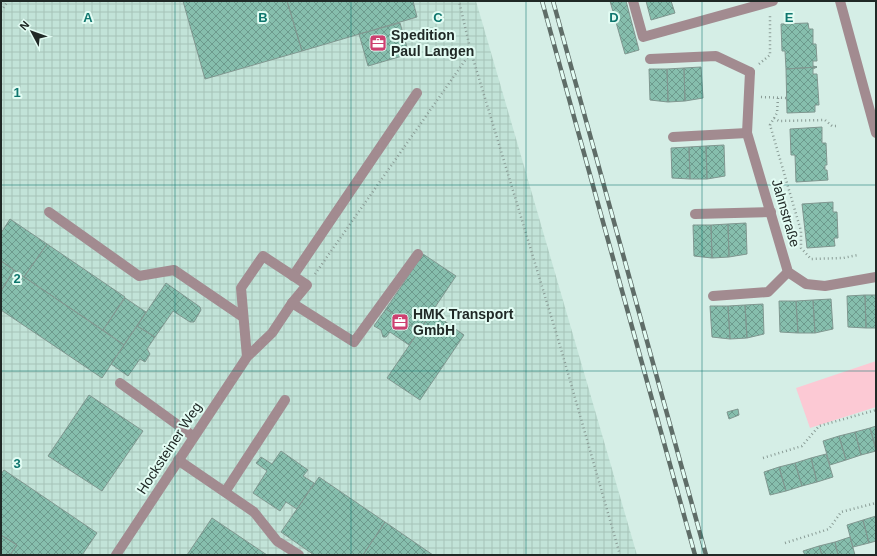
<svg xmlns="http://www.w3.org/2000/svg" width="877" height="556" font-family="Arial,sans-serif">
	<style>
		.industrial { fill: url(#industrial-grid) }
		.green { fill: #fcc9d4 }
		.building { fill: url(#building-cross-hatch); stroke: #809790 }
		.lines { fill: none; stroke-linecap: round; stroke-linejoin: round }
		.path { stroke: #8a9c96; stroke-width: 2.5; stroke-dasharray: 1 3; stroke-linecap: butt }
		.lane { stroke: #a28b90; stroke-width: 10 }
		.street { stroke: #a28b90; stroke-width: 10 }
		.rail-casing { stroke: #5f6d68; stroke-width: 4.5 }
		.rail { stroke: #e2fcf3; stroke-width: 3; stroke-dasharray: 9; stroke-linecap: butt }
		.grid { fill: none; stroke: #0f766e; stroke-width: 1; stroke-opacity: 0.55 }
		.labels { text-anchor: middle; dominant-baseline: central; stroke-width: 4; stroke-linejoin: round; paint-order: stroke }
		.poi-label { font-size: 14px; font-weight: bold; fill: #202926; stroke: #e2fcf3; text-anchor: start }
		.street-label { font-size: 14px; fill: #202926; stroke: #e2fcf3 }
		.grid-label { font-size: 13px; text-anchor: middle; font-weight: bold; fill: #0f766e; stroke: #e2fcf3; stroke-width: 4; stroke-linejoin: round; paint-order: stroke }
	</style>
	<defs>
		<pattern id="industrial-grid" width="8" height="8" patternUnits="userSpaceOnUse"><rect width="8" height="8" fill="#c2e3d8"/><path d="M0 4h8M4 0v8" fill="none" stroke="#a6c3b9"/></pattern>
		<pattern id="building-cross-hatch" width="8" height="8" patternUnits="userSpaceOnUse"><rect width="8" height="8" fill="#86bead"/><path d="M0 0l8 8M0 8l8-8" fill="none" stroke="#6d9a8d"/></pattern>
	</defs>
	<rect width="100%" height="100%" fill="#d5eee6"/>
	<path class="industrial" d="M1 1H476L637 555H1Z"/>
	<path class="green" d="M876 361V407L810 428 796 388Z"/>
	<path class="building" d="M183 1H287L302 51 205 79Z
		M287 1H413L417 17 302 51Z
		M610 1H626L639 50 625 54Z
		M646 1H671L675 13 651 20Z
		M400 23 409 54 368 66 359 34Z
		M808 23 809 29H813V44H816L817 61H813V66L817 67 786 69 785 51H782L781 24Z
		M701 67 703 98 685 101 684 68Z
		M817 67 813 69V74H817L819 105H815V112L787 113 786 69Z
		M684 68 685 101 668 102 667 69Z
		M649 69H667L668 102 650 100Z
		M822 127V143H826L827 165H825V170H827L828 180 796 182 795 155H791L790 129Z
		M724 145 725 176 707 179 706 146Z
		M706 146 707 179H690L689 147Z
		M689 147 690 179 672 178 671 148Z
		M833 202V212H837L838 238H834L835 246 807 248 802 204Z
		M10 219 47 244 24 277 1 261V233Z
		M746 223 747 254 729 257 728 224Z
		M728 224 729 257 712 258 711 225Z
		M693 225H711L712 258 694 256Z
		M47 244 125 297 103 330 24 277Z
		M423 254 456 276 419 331 386 309Z
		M1 261 14 270 1 291Z
		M14 270 124 345 102 378 1 310V291Z
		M166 283 200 307 201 310 194 322H190L173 311 155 337 137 326Z
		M865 295 866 328 848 327 847 296Z
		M876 295V328H866L865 295Z
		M125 298 146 312 124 345 103 330Z
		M831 299 833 329 815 333 813 300Z
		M813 300 815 333H798L796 301Z
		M779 301H796L798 333 780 332Z
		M763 304 764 334 747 338 745 305Z
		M745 305 747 338 730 339 728 306Z
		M710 306H728L730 339 712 337Z
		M386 309 419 331 409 345 390 332 386 337H383L381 330 374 326Z
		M432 312 464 335 420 400 387 378Z
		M137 326 155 337 147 349 150 354 145 362 140 359 128 376 111 364Z
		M89 395 143 431 102 491 48 456Z
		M738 409 739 415 729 419 727 412Z
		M876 426V448L870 428Z
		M870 428 876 451 861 455 855 432Z
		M855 432 861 455 846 460 839 436Z
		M839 436 846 460 830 465 823 441Z
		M281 451 308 470 303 476 314 483 297 509 286 502 280 511 253 493 267 471 256 463 261 457 272 464Z
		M826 454 833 477 817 482 811 458Z
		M811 458 817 482 802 486 795 463Z
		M795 463 802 486 786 491 779 467Z
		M779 467 786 491 770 495 764 472Z
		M4 470 97 533 82 555H10L17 545 1 535V474Z
		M319 477 385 522 363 555H314L281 532Z
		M876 516V541L869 543 863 520Z
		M212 518 267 555H187Z
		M863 520 869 543 853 547 847 525Z
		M385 522 433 555H363Z
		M1 535 17 545 10 555H1Z
		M850 537 855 555H838L835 542Z
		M835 542 838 555H822L819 546Z
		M819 546 822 555H805L803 551Z"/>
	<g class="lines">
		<path class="path" d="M1 11 8 1
			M471 52 561 349 620 555
			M759 64 770 55V16
			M761 97 787 98
			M778 98 777 113 770 125 801 231V248L811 259 843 258 858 255
			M774 118 779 121 825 120 832 126H837
			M315 274 471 52 459 1
			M763 458 802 446 819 426 876 410
			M785 543 829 529 841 512 876 503"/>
		<path class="lane" d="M650 59 716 56 750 72
			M673 137 747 133
			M49 212 139 276 174 270 243 317
			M695 214 771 212
			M293 276 417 93
			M713 296 768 292 788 272
			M292 303 354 342 418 254
			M120 383 193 436
			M178 460 254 512 277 541 299 555
			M225 492 285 400"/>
		<path class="street" d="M633 1 643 37 773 1
			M840 1 876 133
			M750 72 747 133 788 272 806 284 825 286 876 277
			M116 555 247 357 272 333 292 303 307 285 263 256 241 288 247 357"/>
		<g class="rail-casing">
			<path id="rail" d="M542 1 695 555
				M553 1 706 555"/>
		</g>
		<use href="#rail" class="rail"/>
	</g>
	<path class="grid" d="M175 1V555M351 1V555M526 1V555M702 1V555M1 185H876M1 371H876"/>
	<defs>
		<g id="office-square" transform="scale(0.9)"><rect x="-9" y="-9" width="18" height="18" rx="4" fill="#cd4070" stroke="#e2fcf3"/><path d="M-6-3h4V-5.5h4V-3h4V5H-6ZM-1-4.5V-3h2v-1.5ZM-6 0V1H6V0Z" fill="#fff"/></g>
	</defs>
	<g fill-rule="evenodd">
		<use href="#office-square" x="378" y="43"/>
		<use href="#office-square" x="400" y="322"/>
	</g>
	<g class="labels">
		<g class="poi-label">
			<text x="391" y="35">Spedition<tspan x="391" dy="16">Paul Langen</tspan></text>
			<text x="413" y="314">HMK Transport<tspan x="413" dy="16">GmbH</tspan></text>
		</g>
		<g class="street-label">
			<text transform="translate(786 213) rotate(74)">Jahnstraße</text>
			<text transform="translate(169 448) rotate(-57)">Hocksteiner Weg</text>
		</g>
	</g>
	<g class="grid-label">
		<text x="88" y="22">A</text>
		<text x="263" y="22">B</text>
		<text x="438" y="22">C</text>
		<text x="614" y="22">D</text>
		<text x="789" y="22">E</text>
		<text x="17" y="97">1</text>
		<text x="17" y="283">2</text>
		<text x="17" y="468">3</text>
	</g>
	<rect width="877" height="556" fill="none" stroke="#202926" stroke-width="4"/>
	<g transform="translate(32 32) rotate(311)" stroke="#e2fcf3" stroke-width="3" paint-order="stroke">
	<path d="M0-3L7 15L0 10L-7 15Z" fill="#202926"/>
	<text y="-6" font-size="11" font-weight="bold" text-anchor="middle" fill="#202926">N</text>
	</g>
</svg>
